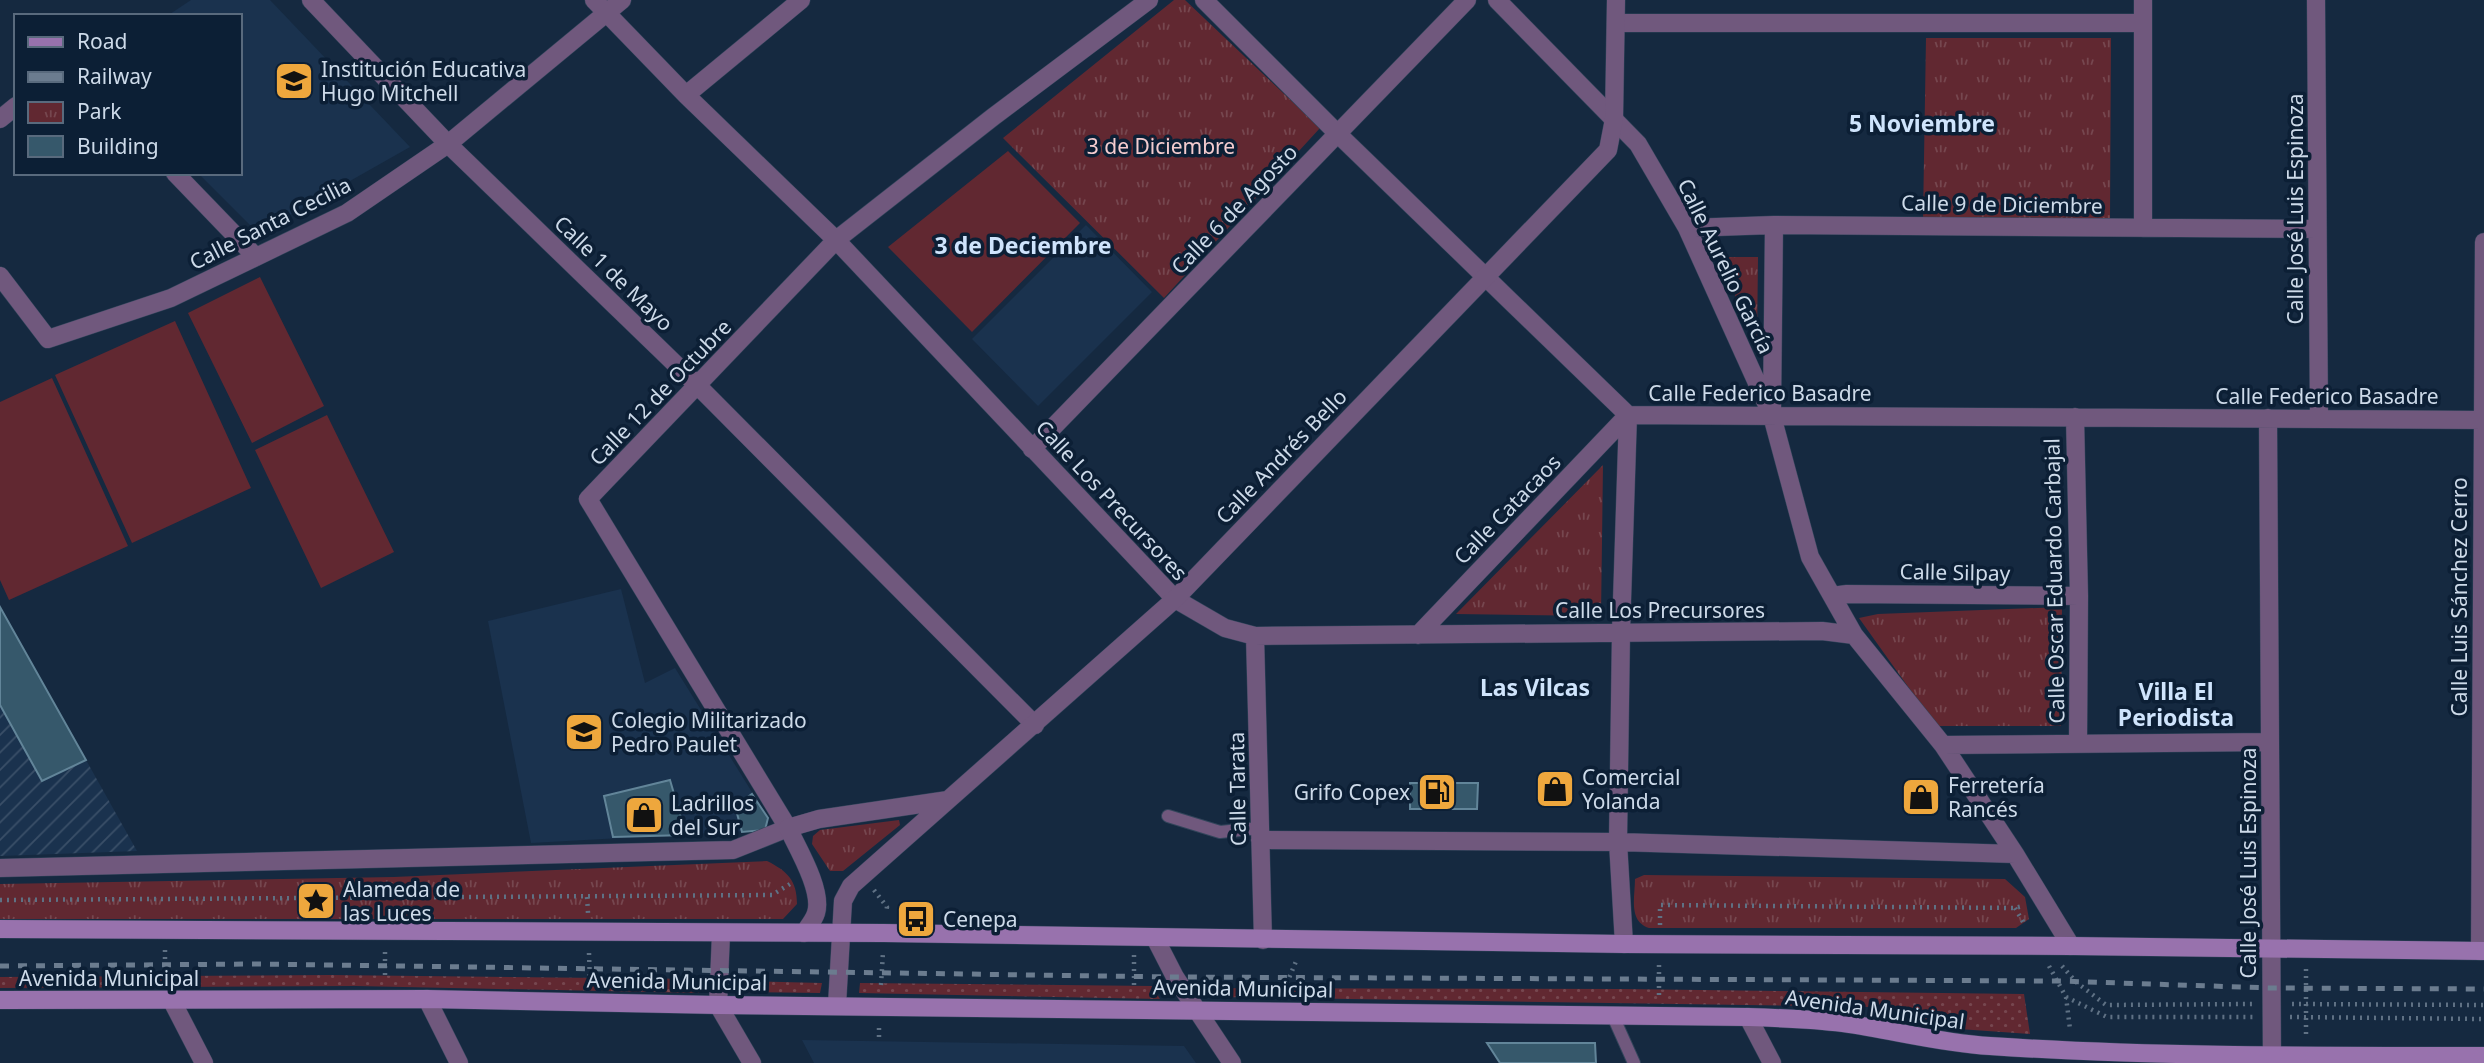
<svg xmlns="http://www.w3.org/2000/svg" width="2484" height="1063" font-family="'Noto Sans',sans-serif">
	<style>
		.built { fill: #1a324e }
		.industrial { fill: url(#industrial-furrows) }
		.grass { fill: url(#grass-dots) }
		.park { fill: url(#park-tufts) }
		.pitch { fill: #612831 }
		.building { fill: #36586b; stroke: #628599; stroke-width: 2 }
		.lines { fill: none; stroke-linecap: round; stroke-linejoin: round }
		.service-casing { stroke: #32455b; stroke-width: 14 }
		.minor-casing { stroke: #32455b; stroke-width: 19 }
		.tertiary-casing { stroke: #32455b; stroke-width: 19 }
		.secondary-casing { stroke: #32455b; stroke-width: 19 }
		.path { stroke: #5f7184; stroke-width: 4.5; stroke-dasharray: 2 5; stroke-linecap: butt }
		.service { stroke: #70587d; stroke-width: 12 }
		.minor { stroke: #70587d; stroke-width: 18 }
		.tertiary { stroke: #70587d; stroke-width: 18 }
		.secondary { stroke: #9872ad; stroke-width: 18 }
		.rail { stroke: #6b7c8f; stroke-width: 5; stroke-dasharray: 9 9; stroke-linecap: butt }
		.labels { text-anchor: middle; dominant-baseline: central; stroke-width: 7; stroke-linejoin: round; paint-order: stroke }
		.poi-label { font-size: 21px; fill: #cddae9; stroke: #0c1f35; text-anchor: start }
		.park-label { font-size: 21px; fill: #f4cccf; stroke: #0c1f35 }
		.street-label { font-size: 21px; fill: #cddae9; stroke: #0c1f35 }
		.neighbourhood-label { font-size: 23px; font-weight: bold; fill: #cfe4fc; stroke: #0c1f35 }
	</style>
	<defs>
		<pattern id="industrial-furrows" width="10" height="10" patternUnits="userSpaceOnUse" patternTransform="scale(1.75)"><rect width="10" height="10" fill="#1a324e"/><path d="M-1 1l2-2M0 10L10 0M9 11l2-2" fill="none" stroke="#3a4f68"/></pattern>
		<pattern id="grass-dots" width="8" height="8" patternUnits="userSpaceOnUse" patternTransform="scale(1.75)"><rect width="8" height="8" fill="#612831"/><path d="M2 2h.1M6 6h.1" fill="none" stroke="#76474f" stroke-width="1.8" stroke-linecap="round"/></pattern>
		<pattern id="park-tufts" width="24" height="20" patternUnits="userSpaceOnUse" patternTransform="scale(1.75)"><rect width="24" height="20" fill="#612831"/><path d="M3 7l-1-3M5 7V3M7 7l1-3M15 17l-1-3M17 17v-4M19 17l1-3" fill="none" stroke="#76474f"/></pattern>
	</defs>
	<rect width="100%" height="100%" fill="#152940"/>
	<path class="built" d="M191 0H270L410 147 258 233 198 173H240V16H167Z
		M1086 225 1152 292 1038 406 972 339Z
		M621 589 645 683 675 668 768 818 765 830 531 843 488 621Z
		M802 1040 1184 1046 1196 1063H814Z"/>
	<path class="industrial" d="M0 607 86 760 137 851 0 856Z"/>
	<path class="grass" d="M330 975 699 979 700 993 356 986 0 988V977Z
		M735 981 822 983 820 993 736 992Z
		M860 983 1152 986 1160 999 859 993Z
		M1213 988 1622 989 2024 994 2030 1034 1959 1029 1872 1007 1218 997Z"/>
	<path class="park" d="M1174 0H1185L1320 128 1164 298 1003 138Z
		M1926 38H2111L2110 218 1923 219Z
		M1718 257H1758L1757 345Z
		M1603 465 1601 616 1456 614Z
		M2062 607 2061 726H1936L1859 618 1878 614Z
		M899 820 900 825 843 871H830L812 844 813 836 820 830Z
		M767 861C787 871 797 880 797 904L783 919H0V884L394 877Z
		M1644 875 2005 879 2025 897 2029 919 2016 928H1649C1628 921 1635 897 1635 879Z"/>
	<path class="pitch" d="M1008 151 1080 223 972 332 888 247Z
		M260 277 324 406 252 443 188 313Z
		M175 321 251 488 132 543 55 375Z
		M52 378 128 546 9 600 0 580V402Z
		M327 415 394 552 321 588 255 450Z"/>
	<path class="building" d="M0 607 86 760 42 781 0 705Z
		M670 780 686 835 613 837 604 796Z
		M1410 783H1478L1477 809H1410Z
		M752 794 768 818 765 830 742 832 735 806Z
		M1487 1043H1595L1596 1063H1500Z"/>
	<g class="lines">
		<g class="service-casing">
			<path id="service" d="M1168 816 1220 832 1260 828
				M1612 1014 1634 1063"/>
		</g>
		<g class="minor-casing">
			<path id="minor" d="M311 0 448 144 697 385 1035 725
				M594 0 686 95 836 240 1175 599 1225 628 1255 636 1822 631 1854 635
				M1204 0 1338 134 1628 415 2484 420
				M1497 0 1638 144 1687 228 1772 416 1810 557 1854 635 1943 745 2015 854 2071 946
				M2316 0 2319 418
				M1616 23H2143
				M686 95 801 0
				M0 119 16 106
				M175 173 256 257
				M1687 228 1774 225 2317 229
				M2143 228V0
				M0 276 48 339 171 298 347 213 448 144 622 0
				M1772 409 1774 225
				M2075 417 2079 596 2078 743
				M2268 418 2272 1063
				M1032 449 1467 0
				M1832 596 1847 594 2079 596
				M1418 635 1628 415
				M1255 636 1263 940
				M1943 745 2270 742
				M1260 840 1618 842 2015 854
				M0 868 733 850 788 828 588 499 836 240 993 117 1149 0
				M721 934 718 1005 752 1063
				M1624 944 1618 842 1621 632 1628 415
				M2480 951 2484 242
				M427 999 459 1063
				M172 1001 204 1063
				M1748 1017 1772 1063"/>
		</g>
		<g class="tertiary-casing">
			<path id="tertiary" d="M804 933C808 927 814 920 816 913 823 891 798 849 788 828L819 819 948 800
				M1155 938 1175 977 1232 1063
				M837 1005 843 901 851 886 1175 599 1608 150 1614 119 1616 0"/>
		</g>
		<g class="secondary-casing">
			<path id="secondary" d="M0 929 884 933 1624 944 2071 946 2484 951
				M0 1000 427 999 718 1005 1748 1017C1780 1018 1812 1019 1843 1023 1893 1030 1940 1043 1990 1046 2154 1057 2320 1056 2484 1056"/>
		</g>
		<path class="path" d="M874 890 887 907 886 912
			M587 897 588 913
			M0 900 772 895 790 884
			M2015 908 2025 925
			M1660 925V905L2015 908 2023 906
			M165 950V979
			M385 952V979
			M589 953 590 983
			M1134 955V989
			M2049 966 2066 997 2070 1029
			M2062 966 2076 982 2106 1005 2252 1004
			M2306 969V1034
			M881 985 883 952
			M1284 990 1297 959
			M1659 995V965
			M2066 997 2107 1017H2253
			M2292 1004 2484 1005
			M2290 1017 2484 1019
			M879 1037V1026"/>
		<use href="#service" class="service"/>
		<use href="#minor" class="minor"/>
		<use href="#tertiary" class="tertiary"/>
		<use href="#secondary" class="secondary"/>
		<path class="rail" d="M0 966 257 964 1175 977 2059 981 2271 988 2484 989"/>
	</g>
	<defs>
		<g id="school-square" transform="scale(2.0125)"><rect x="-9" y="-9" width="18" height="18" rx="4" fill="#eea73d" stroke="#0c1f35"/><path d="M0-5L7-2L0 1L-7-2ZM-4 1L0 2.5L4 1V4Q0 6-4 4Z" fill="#111"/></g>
		<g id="university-square" transform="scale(2.0125)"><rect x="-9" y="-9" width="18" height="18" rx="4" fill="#eea73d" stroke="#0c1f35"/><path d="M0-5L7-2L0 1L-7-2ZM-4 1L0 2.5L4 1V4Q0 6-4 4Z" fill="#111"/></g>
		<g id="shop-square" transform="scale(2.0125)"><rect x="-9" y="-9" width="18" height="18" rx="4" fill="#eea73d" stroke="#0c1f35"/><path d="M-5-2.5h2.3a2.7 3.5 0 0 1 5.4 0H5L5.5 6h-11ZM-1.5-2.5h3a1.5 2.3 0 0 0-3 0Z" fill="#111"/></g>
		<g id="fuel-square" transform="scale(2.0125)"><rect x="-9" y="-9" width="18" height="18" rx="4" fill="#eea73d" stroke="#0c1f35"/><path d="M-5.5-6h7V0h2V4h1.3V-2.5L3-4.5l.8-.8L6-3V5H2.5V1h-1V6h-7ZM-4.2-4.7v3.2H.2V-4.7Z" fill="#111"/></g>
		<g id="sight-square" transform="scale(2.0125)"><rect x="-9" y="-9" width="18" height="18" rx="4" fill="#eea73d" stroke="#0c1f35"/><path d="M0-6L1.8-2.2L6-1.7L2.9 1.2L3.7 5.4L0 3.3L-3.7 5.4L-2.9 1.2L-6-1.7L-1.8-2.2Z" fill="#111"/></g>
		<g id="bus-square" transform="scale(2.0125)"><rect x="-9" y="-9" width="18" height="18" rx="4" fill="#eea73d" stroke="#0c1f35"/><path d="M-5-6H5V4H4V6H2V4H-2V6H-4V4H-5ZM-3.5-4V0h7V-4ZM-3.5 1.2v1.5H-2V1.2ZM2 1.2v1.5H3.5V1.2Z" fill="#111"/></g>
	</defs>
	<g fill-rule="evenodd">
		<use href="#school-square" x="294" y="81"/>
		<use href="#university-square" x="584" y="732"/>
		<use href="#shop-square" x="1555" y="789"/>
		<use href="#fuel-square" x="1437" y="792"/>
		<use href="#shop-square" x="1921" y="797"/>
		<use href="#shop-square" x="644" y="815"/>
		<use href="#sight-square" x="316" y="901"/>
		<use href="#bus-square" x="916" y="919"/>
	</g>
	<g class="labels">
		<g class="poi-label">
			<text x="321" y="69">Institución Educativa<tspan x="321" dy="24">Hugo Mitchell</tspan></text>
			<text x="611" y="720">Colegio Militarizado<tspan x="611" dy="24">Pedro Paulet</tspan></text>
			<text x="1582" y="777">Comercial<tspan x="1582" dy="24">Yolanda</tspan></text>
			<text x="1948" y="785">Ferretería<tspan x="1948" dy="24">Rancés</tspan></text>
			<text x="1410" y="792" text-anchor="end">Grifo Copex</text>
			<text x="671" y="803">Ladrillos<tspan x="671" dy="24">del Sur</tspan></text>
			<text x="343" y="889">Alameda de<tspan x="343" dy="24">las Luces</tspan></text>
			<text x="943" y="919">Cenepa</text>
		</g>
		<g class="park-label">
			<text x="1161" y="146">3 de Diciembre</text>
		</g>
		<g class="street-label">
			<text transform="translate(2002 204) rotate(1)">Calle 9 de Diciembre</text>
			<text transform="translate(1234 209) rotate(-46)">Calle 6 de Agosto</text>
			<text transform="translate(2295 209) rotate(-90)">Calle José Luis Espinoza</text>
			<text transform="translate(270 223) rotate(-27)">Calle Santa Cecilia</text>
			<text transform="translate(1726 266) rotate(64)">Calle Aurelio García</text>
			<text transform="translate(614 273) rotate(44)">Calle 1 de Mayo</text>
			<text transform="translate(660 392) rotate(-46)">Calle 12 de Octubre</text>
			<text x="1760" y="393">Calle Federico Basadre</text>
			<text x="2327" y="396">Calle Federico Basadre</text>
			<text transform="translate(1281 456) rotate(-46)">Calle Andrés Bello</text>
			<text transform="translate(1112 500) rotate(47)">Calle Los Precursores</text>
			<text transform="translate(1507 509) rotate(-46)">Calle Catacaos</text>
			<text transform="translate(1955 572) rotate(1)">Calle Silpay</text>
			<text transform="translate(2054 581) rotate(-91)">Calle Oscar Eduardo Carbajal</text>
			<text transform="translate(2459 597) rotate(-90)">Calle Luis Sánchez Cerro</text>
			<text x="1660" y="610">Calle Los Precursores</text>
			<text transform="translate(1237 789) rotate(-91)">Calle Tarata</text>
			<text transform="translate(2248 863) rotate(-90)">Calle José Luis Espinoza</text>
			<text x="109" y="978">Avenida Municipal</text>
			<text transform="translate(677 981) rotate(1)">Avenida Municipal</text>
			<text transform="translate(1243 988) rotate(1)">Avenida Municipal</text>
			<text transform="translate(1875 1009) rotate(8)">Avenida Municipal</text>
		</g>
		<g class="neighbourhood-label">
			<text x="1922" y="123">5 Noviembre</text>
			<text x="1023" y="245">3 de Deciembre</text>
			<text x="1535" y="687">Las Vilcas</text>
			<text x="2176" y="691">Villa El<tspan x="2176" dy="26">Periodista</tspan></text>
		</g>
	</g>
	<rect x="14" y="14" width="228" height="161" fill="#0c1f35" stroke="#596a7d" stroke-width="2"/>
	<rect x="28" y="37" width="35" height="10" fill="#9872ad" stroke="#596a7d" stroke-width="2"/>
	<text x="77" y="49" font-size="21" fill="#cddae9">Road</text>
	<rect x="28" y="72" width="35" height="10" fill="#6b7c8f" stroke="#596a7d" stroke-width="2"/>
	<text x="77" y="84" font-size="21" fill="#cddae9">Railway</text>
	<rect x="28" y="102" width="35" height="21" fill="url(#park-tufts)" stroke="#596a7d" stroke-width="2"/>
	<text x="77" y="119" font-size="21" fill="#cddae9">Park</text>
	<rect x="28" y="136" width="35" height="21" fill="#36586b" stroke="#596a7d" stroke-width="2"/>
	<text x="77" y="154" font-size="21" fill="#cddae9">Building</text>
</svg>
